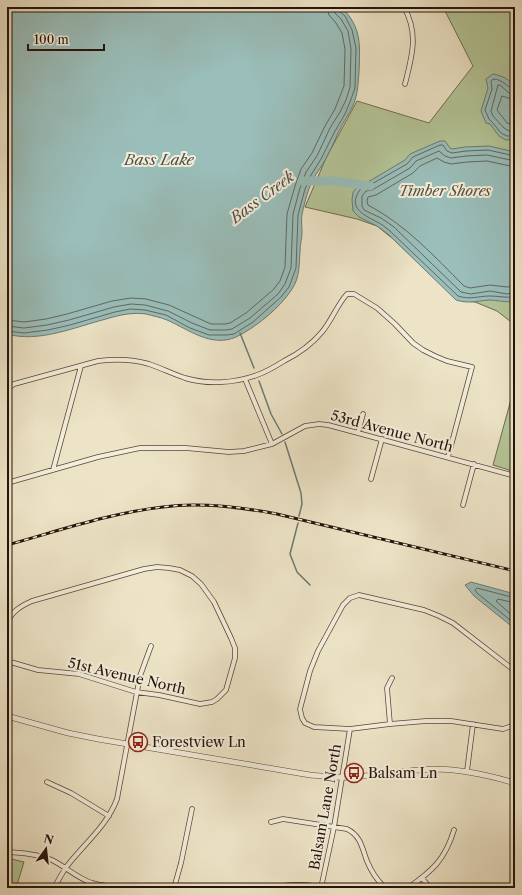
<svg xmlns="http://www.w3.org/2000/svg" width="522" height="895" font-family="'Libre Caslon Text',serif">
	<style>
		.green { fill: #b4c598; stroke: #6c6c50 }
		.water { fill: #9abeba; stroke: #6b7a73 }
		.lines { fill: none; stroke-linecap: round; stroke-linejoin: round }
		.shore { stroke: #5f6862; stroke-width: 1 }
		.stream { stroke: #6b7a73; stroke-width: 1.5 }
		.river { stroke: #9abeba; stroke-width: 9 }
		.minor-casing { stroke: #564738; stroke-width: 5.5 }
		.tertiary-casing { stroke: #564738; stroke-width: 6 }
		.minor { stroke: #f3eddb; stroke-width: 4 }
		.tertiary { stroke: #f3eddb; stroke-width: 5 }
		.rail-casing { stroke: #241309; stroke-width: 3 }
		.rail { stroke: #f3eddb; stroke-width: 1.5; stroke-dasharray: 4.5; stroke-linecap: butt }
		.labels { text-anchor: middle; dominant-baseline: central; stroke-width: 4; stroke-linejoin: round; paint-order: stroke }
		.park-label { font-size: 14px; font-style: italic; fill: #56513b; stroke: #f3eddb }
		.street-label { font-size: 14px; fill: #241309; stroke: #f3eddb }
		.poi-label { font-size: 14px; fill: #241309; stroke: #f3eddb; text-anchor: start }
		.water-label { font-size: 15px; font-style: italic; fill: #4d4f47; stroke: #f3eddb }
	</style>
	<rect width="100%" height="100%" fill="#ede4c7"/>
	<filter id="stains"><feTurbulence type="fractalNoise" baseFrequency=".005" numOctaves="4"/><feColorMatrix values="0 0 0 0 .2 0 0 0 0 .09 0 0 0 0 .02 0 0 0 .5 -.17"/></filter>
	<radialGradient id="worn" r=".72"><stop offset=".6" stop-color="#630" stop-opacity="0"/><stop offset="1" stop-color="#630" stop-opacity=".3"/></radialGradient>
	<path class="green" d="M443 7H515V325L497 311 475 302 458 300 393 239 377 226 357 219 305 207 326 158 357 101 429 123 473 66Z
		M515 385V472L493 465Z
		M7 858 24 862 16 888H7Z"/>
	<path class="water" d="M7 7H341C362 27 360 45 359 72 358 83 358 92 354 103 350 113 343 122 338 133 334 142 330 151 325 160 322 166 318 171 315 176 308 187 305 202 302 214 301 220 302 226 302 232 302 238 300 245 300 251 299 265 300 277 292 289 281 307 255 328 236 337 211 348 188 329 167 320 160 317 153 316 146 314 133 312 119 315 106 319 75 327 39 343 7 334Z
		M493 74C502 76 511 79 515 89V139L506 140 499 136 490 124 486 123 481 111 488 88 486 79Z
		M440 141H445L450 148 452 149 465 147 489 146 515 152V301C506 303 498 300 489 300 477 301 468 304 456 300L388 234 377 226 359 217 353 211 352 200 353 192 362 182H368L405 160 410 154Z
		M471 582 515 594V629L474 596 465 585Z"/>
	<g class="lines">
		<path class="shore" d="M515 89C507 88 503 79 493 79L491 81 492 89 485 110 489 119 492 122 501 133 507 136H515
			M515 94 509 93 500 85H498L491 111 493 116 504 128 509 131H515
			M515 100 502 96 497 110 507 123 515 125
			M515 156 488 150 466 151 452 153 447 151 443 145H440L413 157 407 164 370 185 363 186C346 206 360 213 377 222 382 224 386 228 390 231L458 296C470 300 478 296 490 296 498 296 506 298 515 297
			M515 161 487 155 466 156 451 158 445 156 439 151 416 161 410 168 372 190 366 191 362 196V206L364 210 381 218 394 227 461 292 471 294 490 291 507 294 515 292
			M515 167 487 161 467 162 451 164 444 162 437 158 420 166 413 173 376 195 368 197 367 201 368 205C406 225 434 256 464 286L470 288 490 285 507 287 515 286
			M7 320 24 322 46 319 67 314 112 301 131 298 146 299 169 305 211 324H225L230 323 246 313 273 290 280 281 285 267 287 214 295 186 301 169 312 153 325 126 335 109 344 86 345 49 342 33 336 23 329 15 327 7
			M7 326 24 328 47 325 69 320 114 307 131 304 145 305 168 311 192 323 210 330H226L232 329 250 318 278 294 285 284 291 268 293 214 300 188 306 172 317 156 330 128 340 112 346 100 350 87 351 49 348 31 341 19 335 13 333 7
			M7 331 24 333 48 330 70 325 115 312 130 309 145 310 166 315 190 328 209 335H227L234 334 253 322 281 297 289 287 296 268 298 215 305 189 311 175 321 159 335 131 345 114 350 102 355 88 356 48 352 30 345 16 339 11 338 7
			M515 598 477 588 475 590 477 593 515 624
			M515 603 498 599 496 601 515 618"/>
		<path class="stream" d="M240 333 254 368
			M259 381 271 414 282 434
			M285 442 301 493 302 504 299 516
			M298 523 290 554 297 572 310 585"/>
		<path class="river" d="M302 181H335L370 186"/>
		<g class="minor-casing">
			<path id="minor" d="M404 7C419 34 412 56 405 84
				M245 379 272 444
				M7 389 14 384 98 361C115 359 132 359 149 364 161 368 173 374 185 378 208 385 235 383 257 375 266 372 276 366 284 361 298 354 312 344 322 332 332 320 337 305 347 294H354L377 308 395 324 413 343 423 350 435 356 447 361 472 367 448 457
				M358 433 363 414
				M53 470 81 366
				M371 479 382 439
				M7 483 98 457 140 448H186L229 452 244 451 272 444 305 426 319 424 328 425 358 433 515 476
				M463 505 474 464
				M7 623C12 611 21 606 32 601L144 569 157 567 169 568 180 570 192 576 201 584 214 602 231 638 235 648V658L226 690 217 699 212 702 200 704 159 695 136 692 79 674 38 670 7 661
				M515 671 453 623 439 616 424 610 359 595 350 598 343 605 318 651 310 671 300 709 302 718 305 723 314 727 350 729 390 724 426 721H451L503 729 512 726 515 722
				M390 724 387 688 392 678
				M467 771 473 724
				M47 782 71 793 109 816
				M271 822 283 819 347 829C361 836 362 848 367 861 371 871 377 880 385 888
				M7 852C22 853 38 854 52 860 66 867 77 878 92 883 109 888 126 887 143 888
				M422 878 430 888
				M54 888C58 881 62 873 67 866 84 844 107 826 117 799L140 676 151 646
				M174 888 181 863 192 809
				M275 888C290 883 305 884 321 887
				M321 888 334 827 350 729
				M408 888C432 871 445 860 454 830"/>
		</g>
		<g class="tertiary-casing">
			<path id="tertiary" d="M7 716 68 733 98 739 310 775C324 776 337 778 350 777 378 776 405 770 433 769 462 769 488 775 515 783"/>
		</g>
		<use href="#minor" class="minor"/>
		<use href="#tertiary" class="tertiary"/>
		<g class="rail-casing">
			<path id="rail" d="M7 545C58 531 110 513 163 507 201 502 240 507 277 514L515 571"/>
		</g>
		<use href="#rail" class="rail"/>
	</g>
	<defs>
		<g id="bus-ring" transform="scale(1)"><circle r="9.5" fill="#f3eddb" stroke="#8f2418" stroke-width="1.5"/><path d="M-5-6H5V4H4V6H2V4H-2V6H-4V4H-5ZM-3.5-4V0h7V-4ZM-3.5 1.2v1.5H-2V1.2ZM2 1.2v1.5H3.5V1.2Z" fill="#8f2418"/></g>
	</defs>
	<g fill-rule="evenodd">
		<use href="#bus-ring" x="138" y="742"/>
		<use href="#bus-ring" x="354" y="773"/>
	</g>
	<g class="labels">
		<g class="park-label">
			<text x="445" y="191">Timber Shores</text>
		</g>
		<g class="street-label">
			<text transform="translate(392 431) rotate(15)">53rd Avenue North</text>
			<text transform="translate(127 676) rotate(13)">51st Avenue North</text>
			<text transform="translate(325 807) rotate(-80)">Balsam Lane North</text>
		</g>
		<g class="poi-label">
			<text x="152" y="742">Forestview Ln</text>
			<text x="368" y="773">Balsam Ln</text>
		</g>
		<g class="water-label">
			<text x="159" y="159">Bass Lake</text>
			<text transform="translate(262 197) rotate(-37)">Bass Creek</text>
		</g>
	</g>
	<rect width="522" height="895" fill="none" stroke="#ede4c7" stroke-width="24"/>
	<rect x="8" y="8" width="506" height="879" fill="none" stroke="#241309" stroke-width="2"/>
	<rect x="12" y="12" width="498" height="871" fill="none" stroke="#241309"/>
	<g transform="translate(46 849) rotate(15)" stroke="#f3eddb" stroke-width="3" paint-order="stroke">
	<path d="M0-3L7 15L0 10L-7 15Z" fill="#241309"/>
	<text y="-6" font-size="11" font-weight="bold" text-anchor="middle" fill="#241309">N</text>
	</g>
	<path d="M28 44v6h76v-6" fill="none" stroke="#241309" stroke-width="2"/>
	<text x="34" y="44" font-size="12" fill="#241309" stroke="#f3eddb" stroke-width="3" paint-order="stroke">100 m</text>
	<rect width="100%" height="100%" filter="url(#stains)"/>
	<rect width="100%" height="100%" fill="url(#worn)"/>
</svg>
